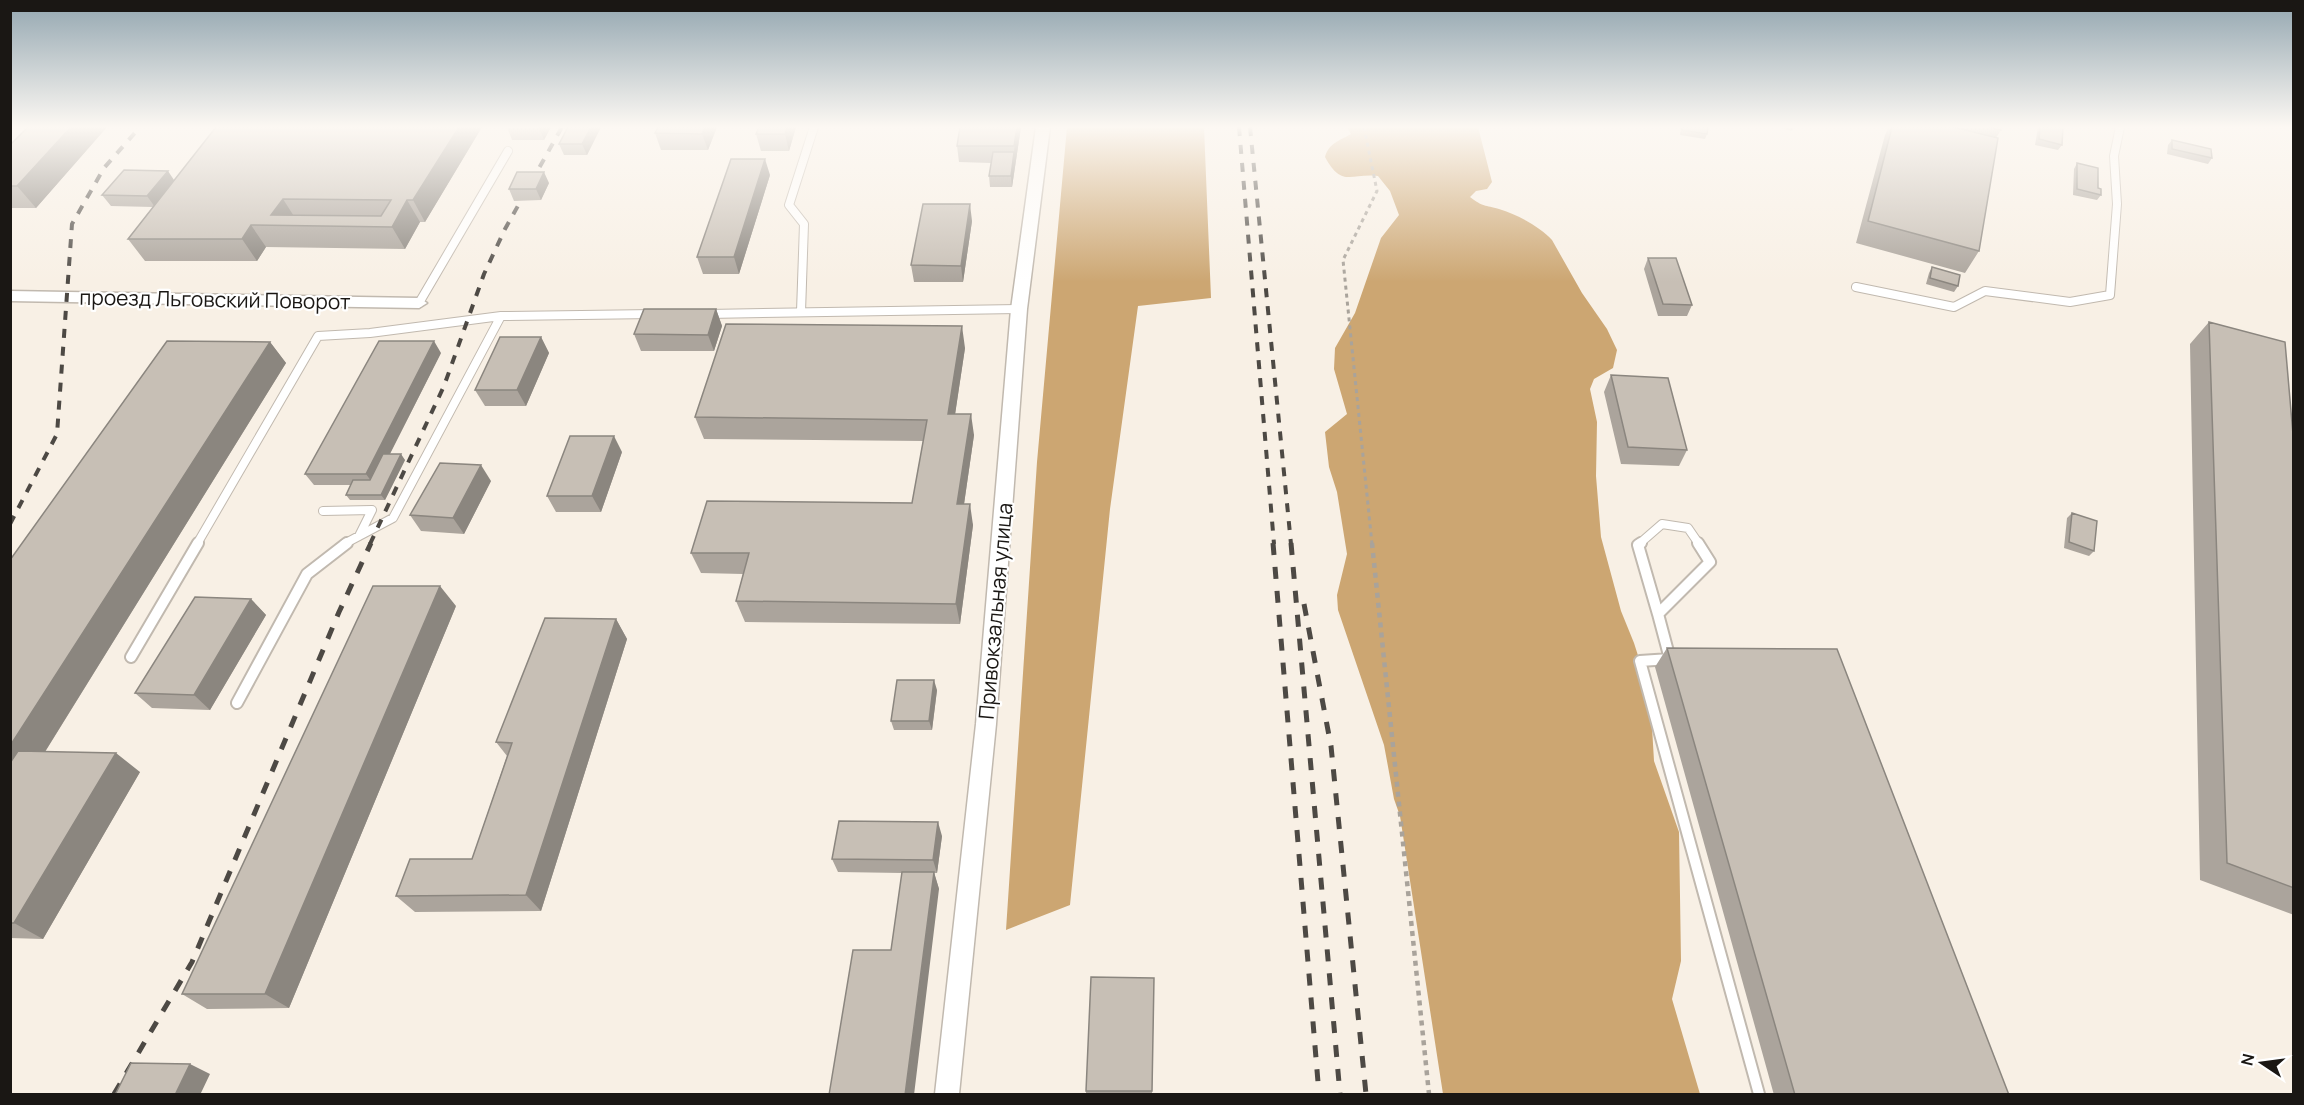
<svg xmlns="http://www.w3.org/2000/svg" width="2304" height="1105" font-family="Manrope,sans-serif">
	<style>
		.forest { fill: #cca672 }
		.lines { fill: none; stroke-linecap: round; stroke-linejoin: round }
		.lane-far1-casing { stroke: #c1b9af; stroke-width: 10 }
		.lane-casing { stroke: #c1b9af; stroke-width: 14 }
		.street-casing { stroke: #c1b9af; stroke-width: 3 }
		.path-far1 { stroke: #a9a39b; stroke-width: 3; stroke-dasharray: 4 4; stroke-linecap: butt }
		.path { stroke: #a9a39b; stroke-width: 4.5; stroke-dasharray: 5 5; stroke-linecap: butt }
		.lane-far1 { stroke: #fff; stroke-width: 8 }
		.lane { stroke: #fff; stroke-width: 10 }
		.street { fill: #fff; fill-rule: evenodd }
		.rail-far1 { stroke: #4d4944; stroke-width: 4; stroke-dasharray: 9 9; stroke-linecap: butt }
		.rail { stroke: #4d4944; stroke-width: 5; stroke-dasharray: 12 12; stroke-linecap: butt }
		.wall { fill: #aba49c }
		.shaded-wall { fill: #8b867f }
		.building { fill: #c7bfb5; stroke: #8b867f; stroke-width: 1.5; fill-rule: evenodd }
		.labels { text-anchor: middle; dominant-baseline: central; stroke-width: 4.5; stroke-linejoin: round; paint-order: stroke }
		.street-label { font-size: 21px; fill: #1a1714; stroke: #fff }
	</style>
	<rect width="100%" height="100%" fill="#f8f0e5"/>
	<path class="forest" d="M1067 127H1204L1211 298 1138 306 1110 509 1070 905 1006 930 1037 462Z
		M1347 127H1478L1492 182 1487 189 1476 191 1470 197C1483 207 1485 205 1499 209 1518 215 1539 226 1552 240L1582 293 1607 329 1617 350 1613 368 1594 379 1590 389 1597 422 1596 476 1601 537 1621 611 1634 643 1650 693 1654 761 1679 832 1681 961 1672 999 1700 1094H1443L1400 816 1394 799 1384 745 1338 610 1337 595 1347 554 1337 492 1329 467 1325 432 1347 414 1334 369 1335 348 1355 313 1381 238 1399 215 1390 191 1378 176C1350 173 1342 188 1325 157 1329 143 1339 141 1351 134Z"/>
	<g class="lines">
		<g class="lane-far1-casing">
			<path id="lane-far1" d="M1856 287 1954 307 1985 291 2070 302 2110 295 2117 204 2114 156 2120 127
				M419 303 508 151
				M801 312 804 224 789 205 814 127
				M707 314 1019 309
				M323 511 372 510 359 536
				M197 544 318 336 370 333 501 316
				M344 544 393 518 501 316 654 314
				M1639 544 1662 524 1688 528 1699 544"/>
		</g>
		<g class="lane-casing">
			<path id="lane" d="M1641 543 1638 545 1658 614
				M1658 614 1670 659 1640 661 1759 1094
				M1658 614 1710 562 1698 543
				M131 657 198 543
				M237 703 307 574 347 543"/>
		</g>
		<g class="street-casing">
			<path id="street" d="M1036 127H1050L1027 309 996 724 959 1094H935L976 724 1011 309Z
				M10 291 419 298 427 303 419 308 10 301Z"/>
		</g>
		<path class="path-far1" d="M1364 127 1377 191 1343 260 1372 544"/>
		<path class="path" d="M1372 543 1429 1094"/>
		<use href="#lane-far1" class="lane-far1"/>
		<use href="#lane" class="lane"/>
		<use href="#street" class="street"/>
		<path class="rail-far1" d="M1239 127 1274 544
			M1250 127 1291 544
			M10 524 57 434 72 224 104 168 140 127
			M370 544 444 386 484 274 505 229 562 127"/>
		<path class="rail" d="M1273 543 1319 1094
			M1291 543 1340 1094
			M1304 604 1331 746 1366 1094
			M114 1094 192 962 339 612 371 543"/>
	</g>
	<path class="wall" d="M28 127H107L36 208H10V145Z
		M482 127 425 222H420L405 249 266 247 257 261H145L128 239 153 207 111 206 102 195 174 180Z
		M507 127H551L544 140H512Z
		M601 127 587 155H564L559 144Z
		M658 127H717L708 150H661L655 133Z
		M759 127H796L789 151H761L756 134Z
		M1021 127 1012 187H990L989 176 991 163 959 162 957 146Z
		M1681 127H1708L1707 134 1705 139 1680 135Z
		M1777 127H1794L1792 131Z
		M1889 127H2001V130L1996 138 1979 251 1965 273 1856 243 1885 135Z
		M2038 127H2063L2062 145 2058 150 2035 145Z
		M2172 140 2212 158 2208 164 2167 154 2168 145Z
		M2077 163 2098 188 2101 195 2097 200 2073 195 2074 169Z
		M770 175 739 274H703L697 257Z
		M549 183 541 200 514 201 509 189Z
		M972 221 963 282H914L911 265Z
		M1648 258 1692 305 1687 316H1658L1644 269Z
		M1932 267 1958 286 1954 292 1926 284 1929 273Z
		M716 309 722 326 714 351H641L634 334Z
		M2209 322 2294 446V915L2200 880 2190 344Z
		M541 337 549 353 526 406H485L475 390Z
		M270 342 286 363 45 752 140 772 43 939 10 938V560Z
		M965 348 955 414 974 435 964 504 973 525 960 624 745 622 736 601 743 574 701 573 691 553 912 503 923 441 704 439 695 417Z
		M441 353 390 454 405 460 385 500H350L346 495 351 485H314L305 474Z
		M1611 375 1687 450 1679 466 1621 464 1604 392Z
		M622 452 601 512H556L547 496Z
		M491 481 464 534 421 531 410 515Z
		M2072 513 2094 551 2089 556 2064 548 2067 518Z
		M251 599 266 615 210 710 152 708 135 693Z
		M456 606 289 1008 207 1009 182 994Z
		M616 619 627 639 541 911 415 912 396 896 472 859 507 756 496 742Z
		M1667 648 2009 1095H1774L1655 667Z
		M937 690 932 730H894L891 721Z
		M942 836 937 873H934L939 889 891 950 902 873 838 872 832 859Z
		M1154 978 1152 1095 1086 1094V1091Z"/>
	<path class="shaded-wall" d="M71 127H107L36 208 17 186Z
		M459 127H482L425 222 413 200Z
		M539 127H551L544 140Z
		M591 127H601L587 155 582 144Z
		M705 127H717L708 150 702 134Z
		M787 127H796L789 151 785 134Z
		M1017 127H1021L1012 187 1011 176Z
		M765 159 770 175 739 274 734 257Z
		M168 171 176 183 155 207 147 196Z
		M544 172 549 183 541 200 536 189Z
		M283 199 297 221 271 215Z
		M407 200 420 222 405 249 392 227Z
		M970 204 972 221 963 282 961 266Z
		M251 225 266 247 257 261 242 239Z
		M716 309 722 326 714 351 708 335Z
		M962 326 965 348 952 435 948 414Z
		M541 337 549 353 526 406 517 390Z
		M434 341 441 353 374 485 366 474Z
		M270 342 286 363 10 808V746Z
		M971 414 974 435 961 525 957 504Z
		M614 436 622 452 601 512 592 496Z
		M401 454 405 460 385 500 381 495Z
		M481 465 491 481 464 534 453 518Z
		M970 504 973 525 960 624 956 604Z
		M440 586 456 606 289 1008 265 994Z
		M251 599 266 615 210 710 194 695Z
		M616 619 627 639 541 911 526 895Z
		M934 680 937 690 932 730 929 721Z
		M116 753 140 772 43 939 14 923Z
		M938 822 942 836 937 873 933 860Z
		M934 872 939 889 914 1095H905Z
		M190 1064 210 1074 200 1095H175Z"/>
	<path class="building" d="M28 127H71L17 186H10V145Z
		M216 127H459L413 200H407L392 227 251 225 242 239H128ZM283 199 391 200 381 216 271 215Z
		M568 127H591L582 144H559Z
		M658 127H705L702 134 655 133Z
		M759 127H787L785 134H756Z
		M960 127H1017L1014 146H957Z
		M1683 127H1708L1707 134 1682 130Z
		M1892 127H1953L1998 138 1979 251 1868 221Z
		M1988 127H2001V130Z
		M2040 127H2063L2062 145 2039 139Z
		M2172 140 2211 149 2212 158 2172 149Z
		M993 152H1014L1011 176H989Z
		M731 159H765L734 257H697Z
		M2077 163 2098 168V188L2101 189V195L2077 189Z
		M124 170 168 171 147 196 102 195Z
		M517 172H544L536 189H509Z
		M923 204H970L961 266 911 265Z
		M1648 258H1676L1692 305 1663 304Z
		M1932 267 1960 275 1958 286 1930 278Z
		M644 309H716L708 335 634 334Z
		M2209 322 2285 342 2294 446V888L2227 863Z
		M726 324 962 326 948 414H971L957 504H970L956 604 736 601 749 553H691L707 501 912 503 927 420 695 417Z
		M500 337H541L517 390H475Z
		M167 341 270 342 10 746V560Z
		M379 341H434L366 474H305Z
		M1611 375 1668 378 1687 450 1628 447Z
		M570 436H614L592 496H547Z
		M383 454H401L381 495H346L353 480H370Z
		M440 463 481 465 453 518 410 515Z
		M2072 513 2097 521 2094 551 2069 542Z
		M373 586H440L265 994H182Z
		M195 597 251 599 194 695 135 693Z
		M545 618 616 619 526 895 396 896 410 859H472L512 743 496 742Z
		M1667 648 1837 649 2009 1095H1795Z
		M897 680H934L929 721H891Z
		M18 751 116 753 14 923H10V763Z
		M839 821 938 822 933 860 832 859Z
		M902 872H934L905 1095H829L853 950H891Z
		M1091 977 1154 978 1152 1091H1086Z
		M131 1063 190 1064 175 1095H115Z"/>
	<linearGradient id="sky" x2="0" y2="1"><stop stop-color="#93a6b0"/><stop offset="0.45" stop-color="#fcf8f3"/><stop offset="1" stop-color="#fcf8f3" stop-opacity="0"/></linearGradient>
	<rect width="2304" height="282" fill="url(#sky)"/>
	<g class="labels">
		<g class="street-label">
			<text transform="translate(215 299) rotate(1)">проезд Льговский Поворот</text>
			<text transform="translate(995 611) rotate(-85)">Привокзальная улица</text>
		</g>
	</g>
	<rect width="2304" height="1105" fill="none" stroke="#1a1714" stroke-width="24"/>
	<g transform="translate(2262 1063) rotate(283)" stroke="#ffffff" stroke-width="4.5" paint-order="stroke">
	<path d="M0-4.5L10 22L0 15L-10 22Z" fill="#1a1714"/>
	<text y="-9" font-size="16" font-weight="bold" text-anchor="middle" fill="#1a1714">N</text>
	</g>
</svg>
